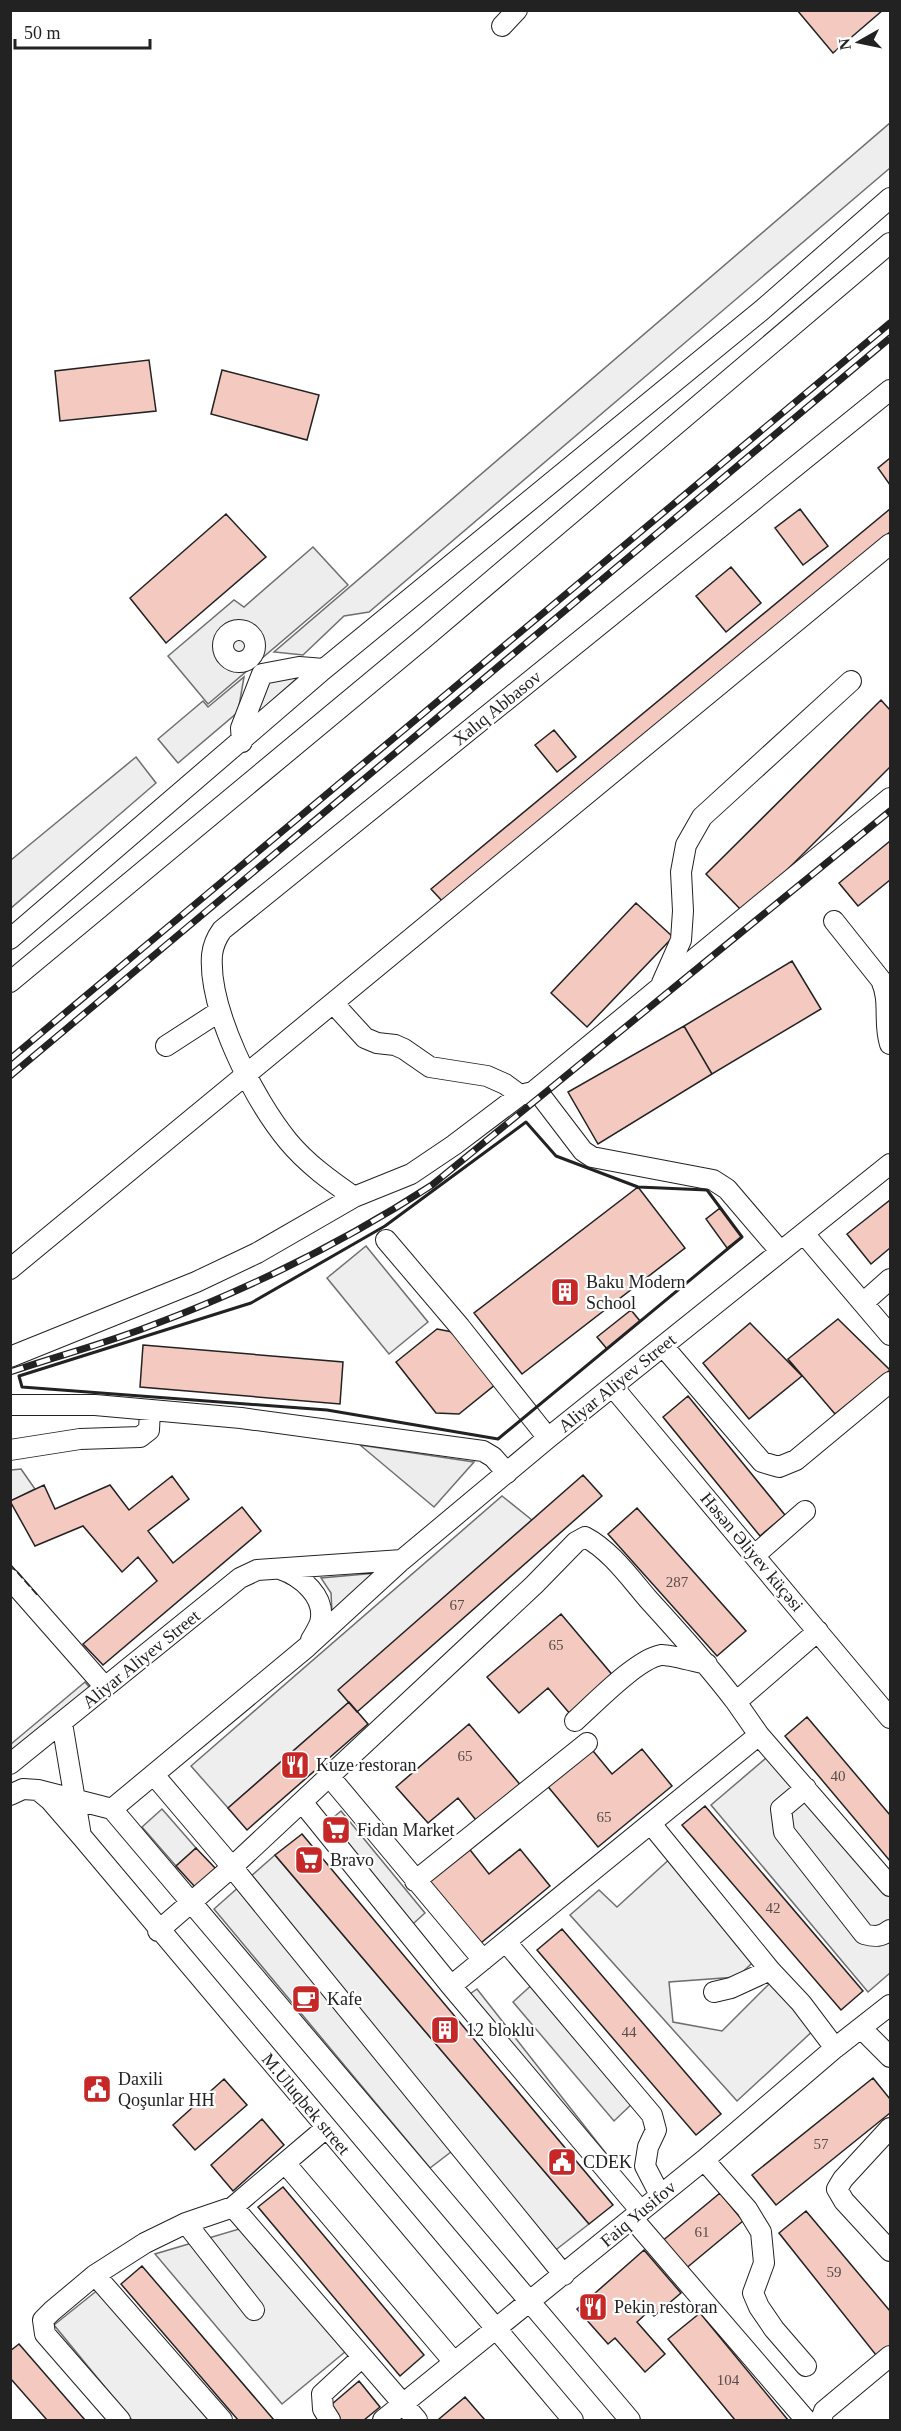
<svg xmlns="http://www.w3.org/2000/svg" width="901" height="2431" font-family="Georgia,serif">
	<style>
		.green { fill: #eee; stroke: #6f6f6f; stroke-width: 1.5 }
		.parking { fill: #ededed; stroke: #6f6f6f; stroke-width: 1.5 }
		.building { fill: #f3c9c0; stroke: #222; stroke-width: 1.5 }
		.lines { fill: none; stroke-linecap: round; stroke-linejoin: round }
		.minor-casing { stroke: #222; stroke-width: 22 }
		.minor { stroke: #fff; stroke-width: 20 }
		.rail-casing { stroke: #222; stroke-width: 7 }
		.rail { stroke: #fff; stroke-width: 4.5; stroke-dasharray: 14; stroke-linecap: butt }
		.fence { stroke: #222; stroke-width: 1.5; stroke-dasharray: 8 3; stroke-linecap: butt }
		.wall { stroke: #222; stroke-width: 3 }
		.labels { text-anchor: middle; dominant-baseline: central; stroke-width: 4.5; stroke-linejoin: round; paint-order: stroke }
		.number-label { font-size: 15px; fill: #564c4a }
		.street-label { font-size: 18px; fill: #222; stroke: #fff }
		.poi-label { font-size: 18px; fill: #222; stroke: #fff; text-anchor: start }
	</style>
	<rect width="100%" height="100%" fill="#fff"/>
	<path class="green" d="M890 123V168L369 612 344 616 303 655 274 652Z
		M303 673 258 713C260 679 272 679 303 673Z
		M244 677 238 712 178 763 158 739 203 701 208 707Z
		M136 757 156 783 11 908V860Z
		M366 1246 428 1322 389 1354 327 1278Z
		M21 1469 35 1489 11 1501V1470Z
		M502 1496 532 1520 349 1702 228 1808 191 1766Z
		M377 1573 332 1612 331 1593 321 1578Z
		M772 1753 890 1894V1973L868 1992 711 1805Z
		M162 1809 196 1848 176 1866 142 1827Z
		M341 1811 425 1913 403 1933 316 1832Z
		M275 1855 589 2224 553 2252 464 2142 430 2168 214 1909Z
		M673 1856 761 1955 737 1977 669 1982 673 2022 722 2031 774 1979 816 2028 737 2101 570 1915 599 1890 617 1907Z
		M536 1981 636 2100 614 2121 513 2002Z
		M477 1989 630 2184 460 2001Z
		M249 2226 351 2347 282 2404 155 2254Z
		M99 2289 209 2420H132L54 2325Z"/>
	<path class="parking" d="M313 547 348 585 208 704 168 656 234 600 244 607Z
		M360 1445 474 1462 434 1507Z
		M85 1682 96 1695 11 1764V1744Z"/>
	<path class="building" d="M797 10H883L833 53Z
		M149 360 156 411 60 421 55 371Z
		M222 370 319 395 307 440 211 414Z
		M890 458V485L878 468Z
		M800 509 828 546 803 565 775 528Z
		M890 509V532L444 903 431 889Z
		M226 514 266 557 166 643 130 598Z
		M731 567 761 603 726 632 696 596Z
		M881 700 890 710V767L744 913 706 874Z
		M554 730 576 757 557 772 535 745Z
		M890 841V880L858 906 839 883Z
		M636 903 673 937 587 1027 551 993Z
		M792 961 821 1009 712 1074 684 1026Z
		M684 1026 712 1074 598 1144 568 1092Z
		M638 1187 685 1248 522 1374 474 1313Z
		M890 1200V1248L871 1264 847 1234Z
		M720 1208 742 1237 727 1248 706 1219Z
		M631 1310 640 1321 607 1349 597 1337Z
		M838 1319 890 1370 835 1414 788 1359Z
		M750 1323 802 1376 749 1419 703 1363Z
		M437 1329 463 1334 496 1384 459 1414 436 1413 396 1362Z
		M143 1345 343 1362 340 1404 140 1387Z
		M688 1396 785 1515 760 1536 663 1417Z
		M583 1475 602 1496 357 1712 338 1690Z
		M172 1476 189 1499 148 1531 173 1563 242 1507 261 1531 103 1665 83 1644 157 1581 138 1557 122 1572 83 1526 35 1546 10 1501 44 1485 55 1509 110 1485 129 1510Z
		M637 1508 746 1631 717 1656 608 1534Z
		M561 1614 615 1678 571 1715 548 1688 519 1713 487 1677Z
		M349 1702 368 1724 247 1830 228 1808Z
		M807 1717 890 1815V1861L785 1736Z
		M469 1724 523 1788 480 1825 458 1798 428 1823 396 1787Z
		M589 1746 612 1774 642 1749 672 1786 598 1847 545 1783Z
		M705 1806 863 1991 841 2010 682 1825Z
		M302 1834 613 2205 589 2224 275 1855Z
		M467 1846 489 1874 520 1849 550 1886 476 1947 423 1883Z
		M196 1848 216 1869 195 1887 176 1866Z
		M562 1929 721 2114 696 2135 537 1950Z
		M873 2078 890 2099V2113L776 2205 752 2175Z
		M224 2079 247 2105 195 2150 173 2125Z
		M262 2119 284 2145 233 2191 211 2165Z
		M283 2187 424 2355 400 2376 258 2207Z
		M720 2193 743 2221 684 2270 661 2242Z
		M806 2211 890 2311V2352L880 2360 779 2233Z
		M644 2250 681 2293 654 2316 649 2311 637 2322 665 2354 645 2372 615 2338 608 2344 577 2309Z
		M142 2266 274 2420H238L121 2284Z
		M700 2313 788 2420H735L668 2339Z
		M19 2344 85 2420H47L10 2378V2351Z
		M359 2381 380 2407 364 2420H334L325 2410Z
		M465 2397 485 2420H440L439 2419Z"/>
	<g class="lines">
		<g class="minor-casing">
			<path id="minor" d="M502 26 517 10
				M223 646a16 16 0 1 1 32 0a16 16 0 1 1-32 0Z
				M242 742 241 728 262 674 299 667 324 669
				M834 921 881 980C891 1001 883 1023 890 1044
				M10 939 324 669 762 310 890 198
				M10 982 423 639 890 243
				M662 983 681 940 683 911 681 872 686 845 702 817 851 681
				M333 1003 365 1038 377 1043 395 1045 404 1049 430 1067 487 1076 505 1084 520 1095
				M166 1046 220 1011
				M533 1092 541 1096 583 1151 592 1157 713 1180 727 1189 780 1251
				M354 1197C331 1181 307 1164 288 1141 254 1100 208 1009 212 955 213 945 217 937 222 930L890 390
				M805 1235 890 1335
				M386 1240 460 1327 548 1438
				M10 1269 890 544
				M863 1303 890 1279
				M663 1346 762 1462 779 1467 796 1460 890 1382
				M10 1357 196 1282 257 1253 354 1197 411 1174 454 1145 520 1095 533 1092 890 798
				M613 1387 890 1718
				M10 1405H95L241 1418 483 1451 493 1457 507 1473
				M10 1450 80 1439 140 1437 149 1430 150 1410
				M755 1555 805 1511
				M280 1569C301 1576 327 1597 320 1623 318 1628 314 1635 311 1640
				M10 1579 105 1687
				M575 1721C594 1704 637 1659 661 1655 669 1654 697 1662 707 1664
				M62 1723 81 1836
				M759 1735 890 1886
				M10 1764 240 1578 257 1570 402 1560
				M154 1775 232 1867 564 2275
				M329 1776 483 1960
				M806 1788 781 1809 784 1832 864 1934C875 1937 881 1937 890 1930
				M38 1790 50 1800 82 1837 573 2420
				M10 1795 23 1789 38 1790 112 1809
				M302 1802 451 1986 640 2210
				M112 1809 307 1647 402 1560 548 1438 890 1164
				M112 1809 630 2420
				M651 1824 770 1970
				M415 1881 587 1743
				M158 1931 232 1867 534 1585 576 1542 585 1537C610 1550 630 1578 648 1599 679 1633 709 1666 736 1702L818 1631
				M506 1942 652 2115 656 2130 648 2147 645 2166 660 2195
				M451 1986 759 1735 736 1702
				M714 1992 731 1988 770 1970 801 2003 835 2048
				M862 2029 890 2057
				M890 2128 843 2179 837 2189 844 2201 890 2251
				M704 2160 747 2209 761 2232 764 2263 753 2293 759 2307 774 2329 806 2366
				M285 2163 454 2362
				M233 2207 417 2420
				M633 2219 806 2420
				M186 2223 254 2310
				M95 2275 222 2420
				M120 2420 45 2334 43 2320 52 2311 95 2275 145 2243 186 2223 233 2207 326 2128
				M330 2420 323 2409 322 2394 361 2358
				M383 2420 704 2160 835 2048 890 2005
				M821 2420 824 2411 890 2356"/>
		</g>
		<use href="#minor" class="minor"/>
		<g class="rail-casing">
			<path id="rail" d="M10 1059 890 323
				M10 1076 890 338
				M10 1372C57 1356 104 1344 150 1326 249 1289 344 1242 432 1185L890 811"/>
		</g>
		<use href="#rail" class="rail"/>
		<path class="fence" d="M10 1564 39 1597"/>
		<path class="wall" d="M526 1122 556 1156 638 1187 707 1190 742 1237 498 1439 327 1410 22 1387 19 1376 251 1303 385 1226Z"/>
	</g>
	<defs>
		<g id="building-square" transform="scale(1.5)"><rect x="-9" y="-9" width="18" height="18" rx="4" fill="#c62828" stroke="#fff"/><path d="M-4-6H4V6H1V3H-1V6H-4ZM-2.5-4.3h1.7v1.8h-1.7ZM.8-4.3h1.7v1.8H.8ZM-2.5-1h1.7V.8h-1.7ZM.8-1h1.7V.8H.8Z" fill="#fff"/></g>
		<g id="restaurant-square" transform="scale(1.5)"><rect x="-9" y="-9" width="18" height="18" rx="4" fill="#c62828" stroke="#fff"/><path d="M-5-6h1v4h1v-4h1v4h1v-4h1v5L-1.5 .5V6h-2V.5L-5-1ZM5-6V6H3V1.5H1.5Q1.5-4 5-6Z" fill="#fff"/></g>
		<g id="supermarket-square" transform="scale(1.5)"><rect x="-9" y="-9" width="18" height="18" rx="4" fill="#c62828" stroke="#fff"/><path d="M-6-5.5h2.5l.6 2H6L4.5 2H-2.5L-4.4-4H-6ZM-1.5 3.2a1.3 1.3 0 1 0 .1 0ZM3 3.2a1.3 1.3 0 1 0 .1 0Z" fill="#fff"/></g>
		<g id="cafe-square" transform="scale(1.5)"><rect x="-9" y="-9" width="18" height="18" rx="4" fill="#c62828" stroke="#fff"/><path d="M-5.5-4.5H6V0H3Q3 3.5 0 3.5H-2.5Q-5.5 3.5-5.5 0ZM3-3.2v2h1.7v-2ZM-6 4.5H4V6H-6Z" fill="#fff"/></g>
		<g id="civic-square" transform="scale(1.5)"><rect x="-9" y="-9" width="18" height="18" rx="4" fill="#c62828" stroke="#fff"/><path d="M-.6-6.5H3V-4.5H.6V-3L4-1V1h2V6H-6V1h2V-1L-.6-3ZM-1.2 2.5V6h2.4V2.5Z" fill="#fff"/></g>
	</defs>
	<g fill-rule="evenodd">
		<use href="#building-square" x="565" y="1292"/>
		<use href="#restaurant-square" x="295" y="1765"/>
		<use href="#supermarket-square" x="336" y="1830"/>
		<use href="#supermarket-square" x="309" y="1860"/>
		<use href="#cafe-square" x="306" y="1999"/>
		<use href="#building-square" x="445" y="2030"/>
		<use href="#civic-square" x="97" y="2089"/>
		<use href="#civic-square" x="562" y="2162"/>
		<use href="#restaurant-square" x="593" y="2307"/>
	</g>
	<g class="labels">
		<g class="number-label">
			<text x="677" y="1582">287</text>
			<text x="457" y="1605">67</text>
			<text x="556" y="1645">65</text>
			<text x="465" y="1756">65</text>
			<text x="838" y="1776">40</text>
			<text x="604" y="1817">65</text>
			<text x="773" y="1908">42</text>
			<text x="629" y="2032">44</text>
			<text x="821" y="2144">57</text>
			<text x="702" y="2232">61</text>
			<text x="834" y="2272">59</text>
			<text x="728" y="2380">104</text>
		</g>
		<g class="street-label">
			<text transform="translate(497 708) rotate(-39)">Xalıq Abbasov</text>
			<text transform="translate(617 1383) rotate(-39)">Aliyar Aliyev Street</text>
			<text transform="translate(752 1552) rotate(50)">Həsən Əliyev küçəsi</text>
			<text transform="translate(141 1659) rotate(-39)">Aliyar Aliyev Street</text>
			<text transform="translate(306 2104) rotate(50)">M.Uluqbek street</text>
			<text transform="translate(638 2214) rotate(-40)">Faiq Yusifov</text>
		</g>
		<g class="poi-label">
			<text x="586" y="1282">Baku Modern<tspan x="586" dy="21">School</tspan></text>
			<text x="316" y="1765">Kuze restoran</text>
			<text x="357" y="1830">Fidan Market</text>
			<text x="330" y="1860">Bravo</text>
			<text x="327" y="1999">Kafe</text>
			<text x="466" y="2030">12 bloklu</text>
			<text x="118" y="2079">Daxili<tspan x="118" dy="21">Qoşunlar HH</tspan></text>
			<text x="583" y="2162">CDEK</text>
			<text x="614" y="2307">Pekin restoran</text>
		</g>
	</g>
	<rect width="901" height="2431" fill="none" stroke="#222222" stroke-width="24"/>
	<g transform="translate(859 42) rotate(261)" stroke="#ffffff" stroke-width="4.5" paint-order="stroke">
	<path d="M0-4.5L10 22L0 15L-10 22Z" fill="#222222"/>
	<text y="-9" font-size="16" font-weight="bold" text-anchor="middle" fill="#222222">N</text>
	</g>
	<path d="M15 39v9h135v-9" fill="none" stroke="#222222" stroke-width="3"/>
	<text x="24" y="39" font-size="18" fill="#222222" stroke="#ffffff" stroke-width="4.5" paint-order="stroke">50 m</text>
</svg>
